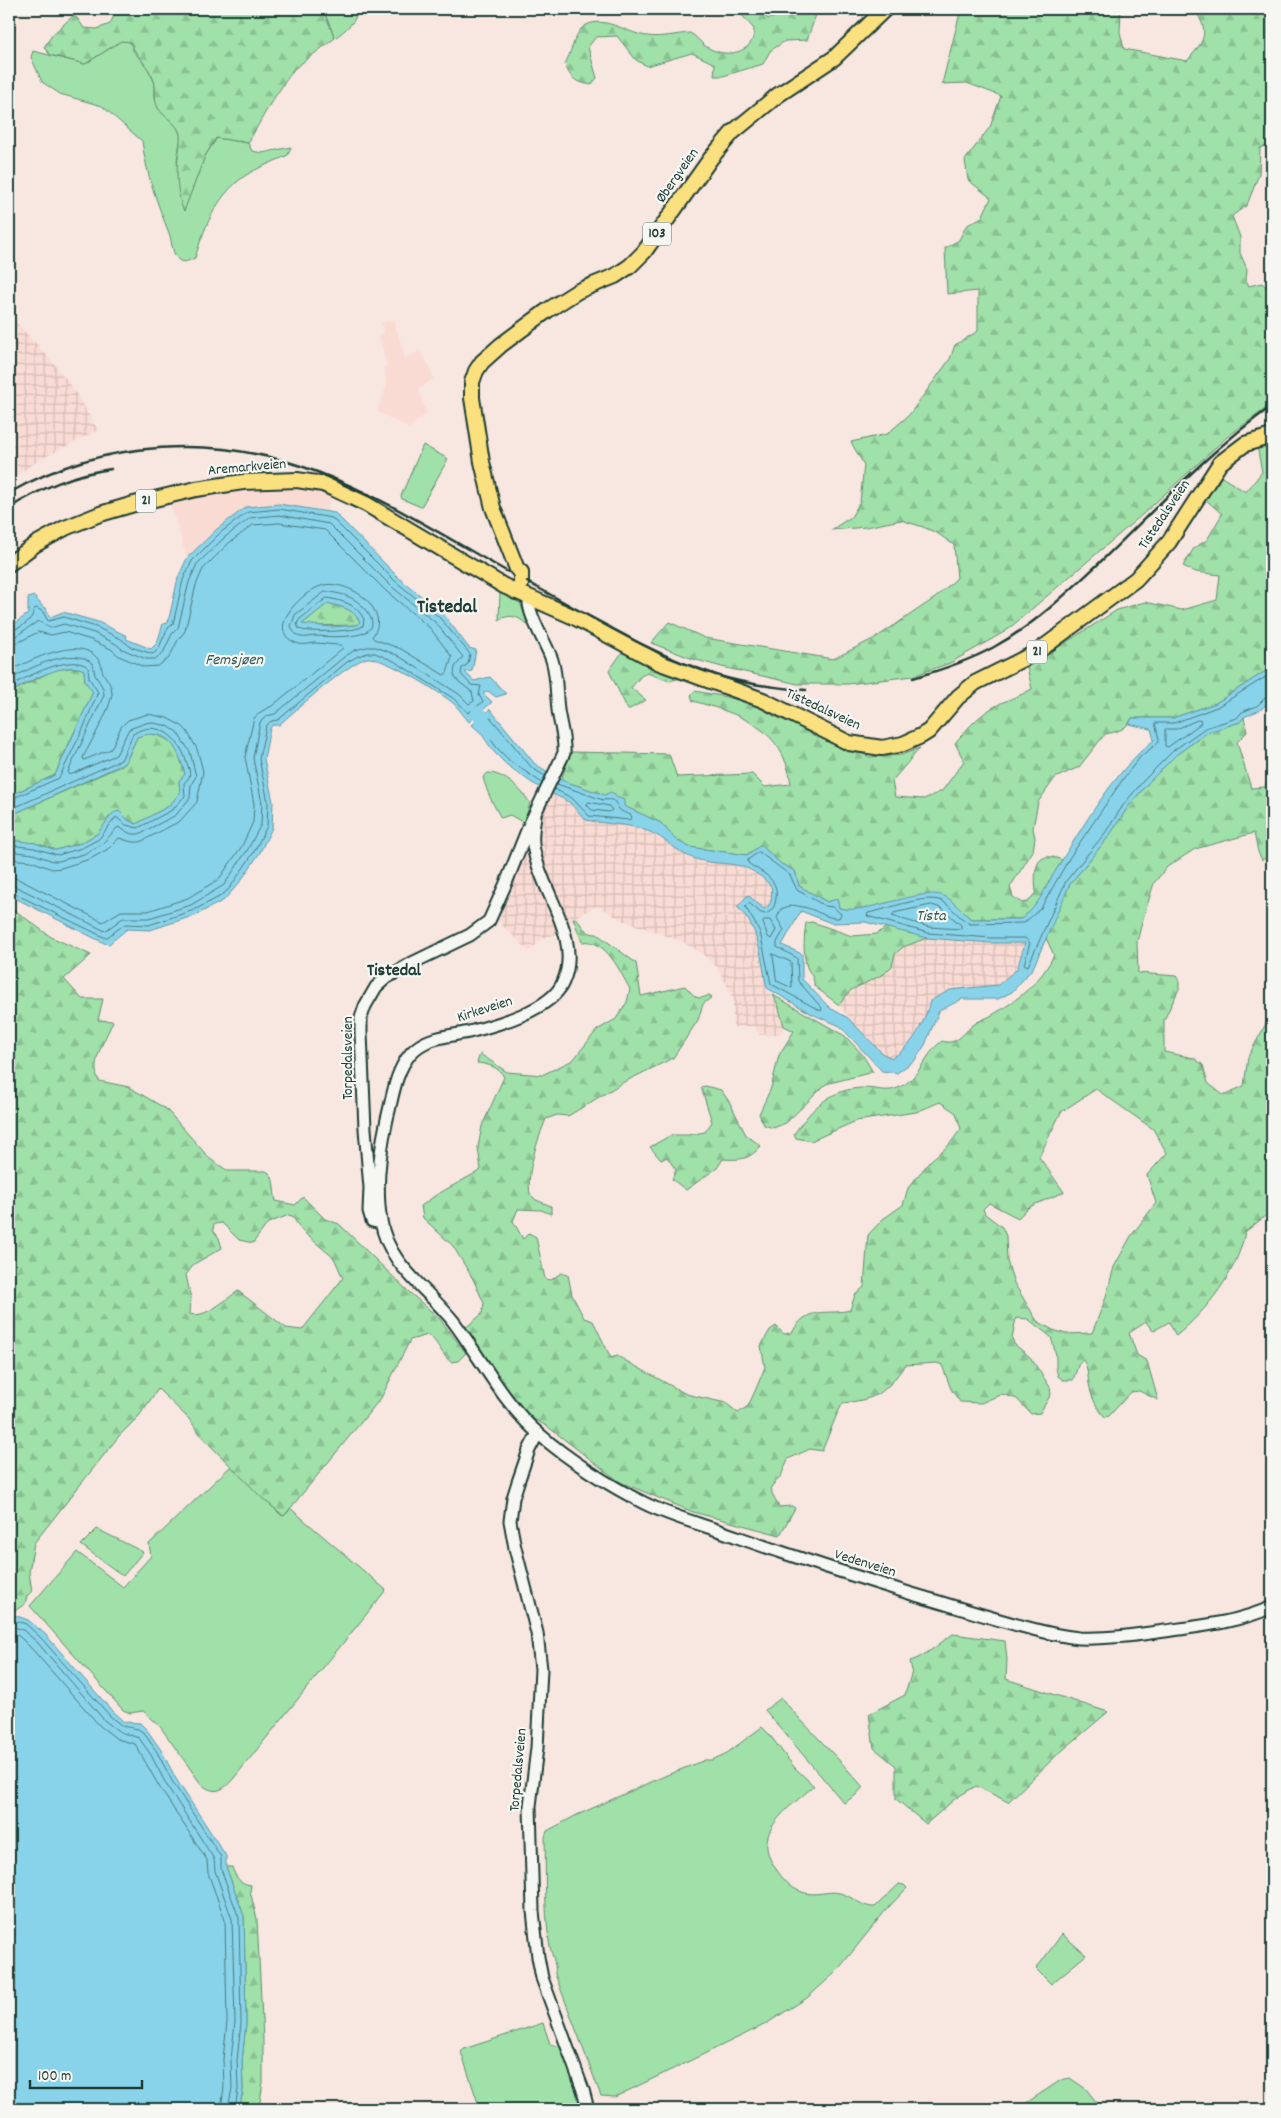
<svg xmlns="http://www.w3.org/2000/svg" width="1281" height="2118" font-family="Dekko,sans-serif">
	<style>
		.built { fill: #f9dbd4 }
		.industrial { fill: url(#industrial-grid) }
		.green { fill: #a0e0a9; stroke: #608e6e }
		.forest { fill: url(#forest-firs); stroke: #608e6e; fill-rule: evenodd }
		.water { fill: #89d3ea; stroke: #5f97a1; fill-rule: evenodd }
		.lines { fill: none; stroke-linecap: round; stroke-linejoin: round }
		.shore { stroke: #49797d; stroke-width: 1 }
		.stream { stroke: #5f97a1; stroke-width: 2.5 }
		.river { stroke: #89d3ea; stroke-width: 14 }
		.secondary-casing { stroke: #1f3d34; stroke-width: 15 }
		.primary-casing { stroke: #1f3d34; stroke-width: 18 }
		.secondary { stroke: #f6f6f2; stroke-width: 11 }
		.primary { stroke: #fbe080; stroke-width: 14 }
		.rail { stroke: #1f3d34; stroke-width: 2.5 }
		.labels { text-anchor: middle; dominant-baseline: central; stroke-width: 4.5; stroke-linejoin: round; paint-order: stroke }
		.shield { fill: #f6f6f2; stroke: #60746d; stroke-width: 1 }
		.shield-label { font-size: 14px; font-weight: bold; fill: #1f3d34 }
		.street-label { font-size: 15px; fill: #1f3d34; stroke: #f6f6f2 }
		.water-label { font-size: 16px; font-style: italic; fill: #345b58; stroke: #f6f6f2 }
		.quarter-label { font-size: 18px; font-weight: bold; fill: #1f3d34; stroke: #f6f6f2 }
		.district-label { font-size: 20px; font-weight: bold; fill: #1f3d34; stroke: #f6f6f2 }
	</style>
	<defs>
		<pattern id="industrial-grid" width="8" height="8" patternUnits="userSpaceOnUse" patternTransform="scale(1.25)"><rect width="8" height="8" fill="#f9dbd4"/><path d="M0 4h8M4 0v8" fill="none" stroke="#d5bdb7"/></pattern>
		<pattern id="forest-firs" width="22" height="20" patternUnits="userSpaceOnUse" patternTransform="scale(1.25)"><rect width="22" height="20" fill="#a0e0a9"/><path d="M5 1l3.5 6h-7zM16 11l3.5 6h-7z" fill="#89c192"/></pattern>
	</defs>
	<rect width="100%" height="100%" fill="#f8e6e0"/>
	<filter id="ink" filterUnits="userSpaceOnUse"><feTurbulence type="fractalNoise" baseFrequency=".02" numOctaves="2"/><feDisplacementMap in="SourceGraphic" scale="10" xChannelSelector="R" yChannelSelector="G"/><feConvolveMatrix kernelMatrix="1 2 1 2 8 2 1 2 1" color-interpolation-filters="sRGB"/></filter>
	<g filter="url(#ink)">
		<path class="built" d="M394 320 405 358 420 352 429 365 433 379 418 390 427 413 409 428 377 411 387 386 384 368 387 366 379 335 384 333 381 323Z
			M304 486 331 492 327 511 314 508 246 507 217 529 187 558 170 502 242 487Z"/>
		<path class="industrial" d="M9 316 13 319 51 360 70 384 98 430 41 459 9 480Z
			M541 787 569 802 586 820 627 824 652 833 689 857 702 861 738 864 762 877 771 886V902L768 907 764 909 748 895 743 912 756 934 767 988 778 1005 784 1026 780 1034 759 1035 755 1026 733 1027V999L725 981 715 965 700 952 681 941 622 920 597 906 573 918 560 933 543 938 529 951 499 922 489 910Z
			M927 938 991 943 1025 942 1017 969 998 985 950 990 930 1001 926 1019 904 1051 892 1058 883 1054 860 1032 839 1005 851 990 892 966 895 954 904 947Z"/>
		<path class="green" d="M328 9H358C357 22 345 30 335 38L324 12Z
			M121 41H130L134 52 147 67 155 83V97L158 108 177 127 181 136 177 160 184 210 205 156 217 138 248 143 252 151 262 153 291 147 288 155C272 163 250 170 237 182 214 202 204 229 195 258 190 260 185 263 180 261 172 256 172 241 169 233 157 203 146 173 142 141L102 106 60 94 42 82 31 57 33 51 85 64Z
			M423 445 448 459 421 507 402 499 401 496Z
			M500 592 519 599 528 625C518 617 511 613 499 620Z
			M488 773C504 773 522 790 530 803L524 823 510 815 501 818C493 804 487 793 483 777Z
			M231 1466 282 1516 288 1512 290 1508 386 1590 234 1778C224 1790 215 1796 201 1784L159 1725 143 1711 130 1713 123 1710 30 1606 77 1552 123 1587 151 1556 149 1544Z
			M97 1529 143 1552 123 1576 81 1545Z
			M781 1698C807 1728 837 1756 863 1787L856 1795 844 1803 765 1710Z
			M762 1727 769 1734 794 1767 814 1786C788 1809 749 1832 776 1869 783 1879 790 1888 802 1892 815 1897 828 1890 840 1893 852 1896 863 1908 875 1907L899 1884 904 1885 907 1888 886 1910 836 1972 807 1998 764 2025 615 2097 601 2096 555 1974C557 1962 550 1953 549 1941 544 1907 546 1871 545 1837L547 1831 577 1815 667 1775 705 1760H712L727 1753Z
			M1062 1934 1086 1955 1051 1984 1036 1969Z
			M543 2023 550 2044 563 2048 583 2109H480L461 2052 464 2049Z
			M1070 2078 1086 2089 1102 2109H1017L1061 2080Z"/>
		<path class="forest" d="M117 9H185L194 14 200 13 203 9H328L324 12 335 38 294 69 270 104 248 143 216 138 205 156 184 211C177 196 176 174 178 157 179 150 181 141 180 134 177 122 164 118 158 108 153 99 157 89 154 81 149 66 136 56 130 42L121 41 85 64 50 55 44 47 53 34 73 16 77 18 84 28 97 29 110 24Z
			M746 9H759L768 19 775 17 782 9H818L807 40 785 41 770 51 763 64 723 76H714L715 64 692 53 647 66 636 60 617 36 596 37 588 47 597 78 591 85C576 82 570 79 565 64 570 55 575 35 581 29 600 11 627 34 647 36 661 38 676 34 690 33 696 36 699 41 704 45 716 54 732 56 744 49 752 44 754 38 754 29L741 14Z
			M961 9H1121L1120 32 1124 49 1187 61C1204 41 1211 33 1194 9H1272V144L1260 148 1259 174 1247 205 1232 216 1240 237V253L1247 269 1246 280 1249 286 1262 283 1272 292V404L1227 437 1143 514 1006 631 950 663 913 676 848 684H798L722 667 693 659 651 643 669 622 705 638 833 659 877 637 935 598 957 578 954 545 937 533 923 527 901 520 866 527 831 530 851 517 860 502 864 465 851 442 887 434 909 415 950 359 955 345 978 331V291L947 294 945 248 959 240 966 226 982 217 991 198 968 180 965 160 990 127 1001 96 967 83 942 84Z
			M1272 442V667L1216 703 1173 718H1132C1126 730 1117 732 1105 734L1079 767 1055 778 1038 802 1033 828 1035 838 1033 851 1010 887 1013 897 1022 903 1028 902 1036 892C1034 872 1034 848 1062 860L1037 905 1021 919H971L947 898 849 910 839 908 837 900 827 902 799 886 795 871 781 864 761 845 747 855 689 847 676 840 661 823 623 806 605 795 561 780 571 752 669 754 677 777 752 774 765 787 791 784C784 728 740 714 693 701L691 695 695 691C721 696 752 700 774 716L870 757 901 755 920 748 892 781 895 797 924 799 942 791 964 761 955 743C966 730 977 717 992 708 1004 700 1019 697 1032 689L1027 667 1117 610 1145 602 1182 610 1217 600 1220 575 1196 572 1183 566 1194 548 1207 540 1222 514 1205 499 1220 476 1246 492 1262 472 1257 446Z
			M328 603C342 608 352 607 360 622L357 625 304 626 302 624Z
			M623 651 654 669 681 678 669 681 647 673 641 676 631 688 646 700 628 710 609 671Z
			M69 668H80L84 670 85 681 93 692C81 720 66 747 55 775L9 796V693L54 670Z
			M1244 717 1247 732 1237 742 1251 788 1265 787 1269 775 1272 773V855L1262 860 1258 852 1254 833 1195 849 1167 867 1154 883 1142 922 1137 942 1138 973 1176 976 1179 980V989L1164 1020V1052L1194 1058 1203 1065 1208 1083 1223 1095 1244 1086 1248 1057 1269 1018 1272 1000V1213H1269L1245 1232C1237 1273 1207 1310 1176 1336L1169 1322 1153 1331 1146 1322 1129 1333 1137 1355 1147 1361 1158 1400 1139 1391 1131 1392 1109 1416 1105 1417C1097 1408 1092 1399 1090 1388 1087 1377 1089 1369 1083 1360L1079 1363 1073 1380H1063L1058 1376 1056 1368V1355L1051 1337 1028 1319 1016 1318 1012 1338 1014 1344 1030 1357 1050 1387 1051 1394 1040 1413 1031 1414 1017 1399 1002 1394 981 1403 960 1402 951 1389 942 1365 937 1363 905 1365C885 1393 878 1399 843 1403L837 1414 822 1451 810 1449 788 1459 781 1476 771 1487 772 1493 779 1507 792 1506 795 1508 780 1535 693 1512 620 1482 548 1427 534 1419 519 1406 475 1340 464 1329 482 1314 484 1303 473 1279 453 1246 423 1218 421 1206 436 1195 481 1170 478 1147 482 1126 504 1077C499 1067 488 1064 477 1063L480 1054 507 1072 542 1075 573 1060 597 1030 616 1019 627 1002 630 989C620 972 606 938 582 942L573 918 577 919C583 928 586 934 597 934L636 963 641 996 685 986C694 995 696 1002 709 995L712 997 703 1004 698 1020 673 1058 622 1083 568 1116 557 1115 546 1119C538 1139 526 1172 530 1194L536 1200 551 1206V1214L541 1210 518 1209 513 1221 523 1239 529 1233 536 1237 545 1279 551 1280 561 1273 568 1275 572 1295 584 1318 593 1321 611 1358 617 1356 686 1394 726 1403 738 1413 748 1406 756 1389 765 1367 761 1346 770 1330 776 1326 784 1334 792 1333C807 1304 827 1316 850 1310L855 1295 864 1287 868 1235 883 1219 903 1205 908 1188 930 1161 949 1145 961 1129 956 1113 940 1102 916 1112 856 1121 811 1141 796 1138 794 1134C811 1109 831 1088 864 1088 876 1088 886 1093 898 1088 920 1079 924 1054 942 1041 957 1046 963 1033 973 1025 979 1020 988 1018 994 1014 1019 999 1041 982 1054 955L1044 934 1070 884 1109 836 1128 807 1148 783 1177 754 1208 732 1240 722ZM1096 1089 1153 1129 1167 1153 1147 1175 1156 1203 1131 1236 1114 1267 1105 1300 1092 1333 1066 1334 1053 1330 1037 1321 1014 1283 1007 1261 1006 1236 1002 1227 985 1214 983 1209 989 1203 1018 1218 1029 1207 1064 1192 1039 1157 1061 1112Z
			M148 733C176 739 177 748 185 774L179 781 180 793 169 806 136 824 128 820 119 811 108 818 105 825 97 834 81 843 56 850 35 843 9 840V816L125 764 137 737Z
			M9 906 51 937 91 955 64 979 82 999H103L98 1020 113 1021C106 1039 89 1062 99 1081L129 1087 166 1109 210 1159 228 1171H266C276 1175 273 1191 276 1201L295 1205 303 1197 325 1219 339 1224 409 1292 439 1318 466 1353 458 1361 451 1362C441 1355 439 1342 428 1335L410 1340 381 1398 284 1516 263 1499 203 1438 189 1419 158 1389 139 1416 119 1436 34 1543 29 1572 32 1591 27 1596 25 1604 10 1614 9 1613ZM289 1215 292 1216 302 1231 334 1258 343 1278 302 1330 286 1328 238 1291C226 1299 205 1319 190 1314L191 1298 186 1275 194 1264 222 1248 219 1238 213 1230 214 1224 222 1223 239 1240 253 1243 268 1223Z
			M812 922 852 936 877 934 886 927 914 932 927 938 903 947 895 954 892 966 884 974 851 990 839 1005 814 986C815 976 808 973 806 964 803 950 804 937 806 923Z
			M773 995 845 1036 862 1054 873 1072 826 1084 786 1123 773 1128 764 1125 759 1114 771 1088 779 1055 794 1031 784 1026 778 1005Z
			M705 1086 721 1090 730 1103 746 1135 761 1146C749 1160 740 1160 723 1159L717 1168 686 1190 672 1179 676 1170 667 1157 661 1160 650 1147 671 1135H688L705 1132 712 1122 701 1087Z
			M953 1634 1005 1641 1007 1659 1006 1679 1108 1712 1057 1755 1008 1802 976 1786 956 1798 926 1824 896 1799V1766L874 1748 869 1714 905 1695 912 1671 910 1661C923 1658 941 1642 953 1634Z
			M226 1867H232C236 1878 239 1883 251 1885L250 1891 257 1919 263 2039V2082L259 2109H239L243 2090 242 2061 246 2023 244 1916Z"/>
		<path class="water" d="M279 504 335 513 399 578 444 615 469 648 476 650 472 671 465 672 474 681 490 677 506 694 496 697 488 691 483 693 492 702 469 722C464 716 459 709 454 704 442 693 382 656 367 658 351 661 293 712 279 725H273L270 728 264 759 273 802 272 828 259 854 240 882 224 900 196 915 150 930 127 929 109 944 104 943 9 895V840L35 843 56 850 81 843 97 834 113 813 119 811 128 820 136 824 169 806 180 793 179 781 185 774C178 748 168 726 137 737L125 763 9 816V796L55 775 93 692 85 681 84 670C66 660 25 683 9 693V627L28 614V598L34 596 43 607 46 608 50 617 63 612 98 622 127 636 126 639 151 649 157 643 163 624 168 623 178 578 187 558 217 529 246 507ZM328 603C342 608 352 607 360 622L357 625 332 627 302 624Z
			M1272 667V700L1260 710 1244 717 1240 722 1208 732 1177 754 1148 783 1128 807 1109 836 1070 884 1033 968 1012 992 998 999H962L939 1011 925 1045 915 1060 897 1073 882 1071 840 1026 812 1014 767 988C761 961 760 926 737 907L748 895 764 909C773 905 772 895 771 886 741 854 723 870 690 857 676 851 665 838 650 832 629 823 608 825 586 820L569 802 532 783 507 765 493 751 481 733 472 725 490 709 535 764 561 780 605 795 610 792 615 794 616 797 624 800V806L661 823 676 840 689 847 747 855 761 845 781 864 795 871 799 886 827 902 837 899 839 908C869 916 926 883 948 898 956 904 963 913 971 919H1021C1041 904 1043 890 1056 870 1081 829 1116 769 1154 740L1151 729 1129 724 1132 718H1173L1216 703ZM801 911 831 923 865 922 927 938 991 943H1025L1017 969 998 985 950 990 930 1001C924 1024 913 1046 892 1058L883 1054 848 1018 830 1008 802 979V954L782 945Z
			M9 1613 28 1620 45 1634 113 1712 124 1722 140 1723 147 1730 161 1750 176 1779 226 1856V1867L244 1916 246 2023 242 2061 243 2090 239 2109H9Z"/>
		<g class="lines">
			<path class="shore" d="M325 592C337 592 353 596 361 605 397 641 335 637 317 636 311 636 306 638 301 637 295 635 293 631 291 626L295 615Z
				M327 598C344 601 356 604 364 619L363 626C357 632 306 633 299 629L297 624 299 620Z
				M9 631C20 629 33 621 34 609L37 608 43 612 48 621 64 617 96 627 121 639 131 647 153 654 158 650 167 629 173 624 183 580 192 561 220 533 248 512 279 509 332 518 395 581 440 618 470 654 468 664 462 668 461 674 471 685 481 686 479 695 483 702 468 713 456 700 394 661 375 653H368L358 656 347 662 278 720 271 721 266 726 259 759 268 802 267 826 254 852 229 889 221 896 194 910 149 925 125 924 106 938 9 891
				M9 637 16 636 38 621 50 628 64 624 94 633 116 644 122 649 146 659H156L163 653 172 634 178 628 189 582 197 564 224 538 250 518 279 515 329 524 391 586 436 623 463 657 455 667 454 675 458 681 472 692 474 701 469 704 459 694 397 655 376 647H367L355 650 344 657 275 714 267 716 260 722 253 758 262 803 261 824 248 849 224 885 191 905 149 918H123L105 931 15 886 9 885
				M9 645 17 643 38 632 51 635 65 632 91 640 111 649 119 656 144 667 158 666 169 658 178 640 185 631 196 585 203 569 229 543 253 525 279 523 325 530 386 591 430 628 452 657 447 673 444 675 401 649 374 639 372 637C380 626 379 616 371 605 362 592 339 582 324 585 304 589 260 632 299 644 304 645 308 644 314 643 323 643 331 645 341 645L343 648 272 706 262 711 254 718 245 757 254 804 253 822 242 846 219 879 188 898 148 911H121L103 922 18 879 9 877
				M9 671C30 661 79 634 98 659 102 663 101 668 103 673 107 680 112 685 112 694 110 710 91 742 83 757L84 760 111 749 121 727 128 720 148 714 167 718 182 726 187 731 197 749 203 771 197 802 180 821 140 842H132L119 838 108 849 90 859 61 868 52 869 31 861 9 859
				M1272 673 1217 707 1174 723H1155L1159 739 1158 743 1141 756 1123 779 1070 857 1041 908 1024 923 970 924C960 918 954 910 945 903 930 891 887 910 868 913L867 916 928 933 991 938H1025L1030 943 1024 964 1028 966 1066 881 1105 833 1124 804 1144 780 1174 750 1205 728 1237 718 1242 712 1257 706 1265 698 1272 696
				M9 680C28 669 74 644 93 664L95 675 103 688 104 695 68 772 70 775 116 755 129 729 149 722 168 726 177 732 190 752 196 776 191 785 190 798 176 815 139 834H131L118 827 102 844 84 854 59 861H53L33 854 9 851
				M9 687C26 677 70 653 88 667L89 678 98 692 83 729 59 778 9 800
				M1198 720 1201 721 1200 724 1168 747 1165 746V729H1176Z
				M542 783 510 761 497 748 482 727V724L488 718H491L532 768 545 776
				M554 789 572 798 589 816 629 820 632 818 631 815C628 814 621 812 619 809 614 800 614 799 603 800L557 784
				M589 802 609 806 612 810 609 812 592 810 587 805Z
				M9 810 121 760 133 734C157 718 180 738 186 761 188 766 191 772 189 777 188 779 186 781 184 783L185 796 172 810 138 828 126 825 116 817 99 839 82 848 58 855 34 848 9 845
				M759 852 790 875 797 890 825 906 833 907 841 914 839 918C826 919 816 909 803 907 799 906 796 906 792 905L781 909 777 918 784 930 777 942V947L797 958 798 981 822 1008 821 1011 771 984 760 932 745 906 749 903 761 913 765 914C773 911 775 906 776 898 779 878 762 873 748 863V860Z
				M932 905 941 908 961 925V929L929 927 892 916 894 913Z
				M764 920H770L776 930 771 939 768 937 763 923Z
				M773 954 791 962 792 988 777 981Z
				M9 1619 26 1624 41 1638 110 1716 122 1726 138 1729 144 1733 157 1752 172 1781 221 1857V1869L239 1918 241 2023 237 2060 238 2089 235 2109
				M9 1625 23 1630 37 1642 105 1721 120 1732 139 1738 151 1755 166 1784 214 1859 215 1871 232 1919 235 2022 231 2060 232 2088 228 2109
				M9 1633 19 1636 31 1648 100 1726 117 1739 135 1744 160 1788 207 1860 208 1873 225 1920 227 2022 223 2059 224 2087 221 2109"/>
			<path class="stream" d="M1267 9 1272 19"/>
			<path class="river" d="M478 713 492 733"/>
			<g class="secondary-casing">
				<path id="secondary" d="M535 816C533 830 531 842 535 855 544 895 582 940 563 982 552 1010 496 1025 469 1032 447 1037 427 1036 411 1053 395 1072 393 1096 387 1119 380 1151 375 1188 381 1221 388 1265 427 1288 453 1321 481 1358 503 1403 539 1434 567 1459 610 1486 644 1503 674 1518 708 1526 740 1538 797 1558 854 1576 912 1594 950 1605 987 1617 1025 1627 1043 1632 1061 1636 1079 1638 1108 1639 1137 1635 1165 1631 1202 1626 1239 1622 1272 1607
					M381 1223 372 1221 369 1211 370 1188 365 1129 361 1033V1018L365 1006 376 987 386 978 412 963 470 935 489 921 506 883 528 828 564 753C565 738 560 725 558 710 556 693 557 676 552 660 546 642 527 615 529 598
					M538 1433 529 1450 518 1482 513 1498 510 1521 515 1548 537 1633 541 1669 537 1748 530 1806 533 1911 538 1957 542 1978 583 2090 588 2109"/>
			</g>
			<g class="primary-casing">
				<path id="primary" d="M9 564 36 544 65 528 100 514 134 504 196 489 243 482 297 480 323 484 366 504 504 586 574 617 660 663 763 700 849 743 882 748 903 744 921 736 929 731 958 697 975 683 1037 652 1136 579 1169 542 1220 463 1245 444 1272 436
					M516 592 521 584V572L517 569 493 508 482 462 472 398V382L476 371 482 362 501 345 548 310 578 291 615 276 630 266 644 252 711 158 733 132 778 95 834 58 885 9"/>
			</g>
			<use href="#secondary" class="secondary"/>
			<use href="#primary" class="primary"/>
			<path class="rail" d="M9 493C103 439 218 433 320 473 385 498 447 538 508 572
				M9 508C42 488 73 474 111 469
				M527 582C588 614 649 654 716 675 745 684 775 688 806 690
				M913 678C941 670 969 661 994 647 1032 626 1064 596 1095 567 1153 512 1207 452 1272 406"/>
		</g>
	</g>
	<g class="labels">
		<g class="shield">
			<rect x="643" y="222.5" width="28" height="23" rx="4"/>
			<rect x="136" y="489.5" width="20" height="23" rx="4"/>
			<rect x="1027" y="640.5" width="20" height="23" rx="4"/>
		</g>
		<g class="shield-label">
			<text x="657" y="234">103</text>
			<text x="146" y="501">21</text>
			<text x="1037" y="652">21</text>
		</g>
		<g class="street-label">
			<text transform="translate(678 176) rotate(-55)">Øbergveien</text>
			<text transform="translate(247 468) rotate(-5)">Aremarkveien</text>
			<text transform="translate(1165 515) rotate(-56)">Tistedalsveien</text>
			<text transform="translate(823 710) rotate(25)">Tistedalsveien</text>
			<text transform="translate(485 1010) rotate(-18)">Kirkeveien</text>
			<text transform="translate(349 1058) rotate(-90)">Torpedalsveien</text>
			<text transform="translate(865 1564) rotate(17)">Vedenveien</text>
			<text transform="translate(519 1770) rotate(-85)">Torpedalsveien</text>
		</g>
		<g class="water-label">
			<text x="234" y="660">Femsjøen</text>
			<text x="931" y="916">Tista</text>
		</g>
		<g class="quarter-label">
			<text x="394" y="971">Tistedal</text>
		</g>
		<g class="district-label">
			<text x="447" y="608">Tistedal</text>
		</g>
	</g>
	<rect width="1281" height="2118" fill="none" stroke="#f6f6f2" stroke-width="30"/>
	<rect x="15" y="15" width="1251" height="2088" fill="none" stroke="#1f3d34" stroke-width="2" filter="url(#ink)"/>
	<path d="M30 2080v8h112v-8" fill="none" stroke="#1f3d34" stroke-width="2.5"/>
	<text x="38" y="2080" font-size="15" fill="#1f3d34" stroke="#f6f6f2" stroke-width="4" paint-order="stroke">100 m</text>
</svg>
